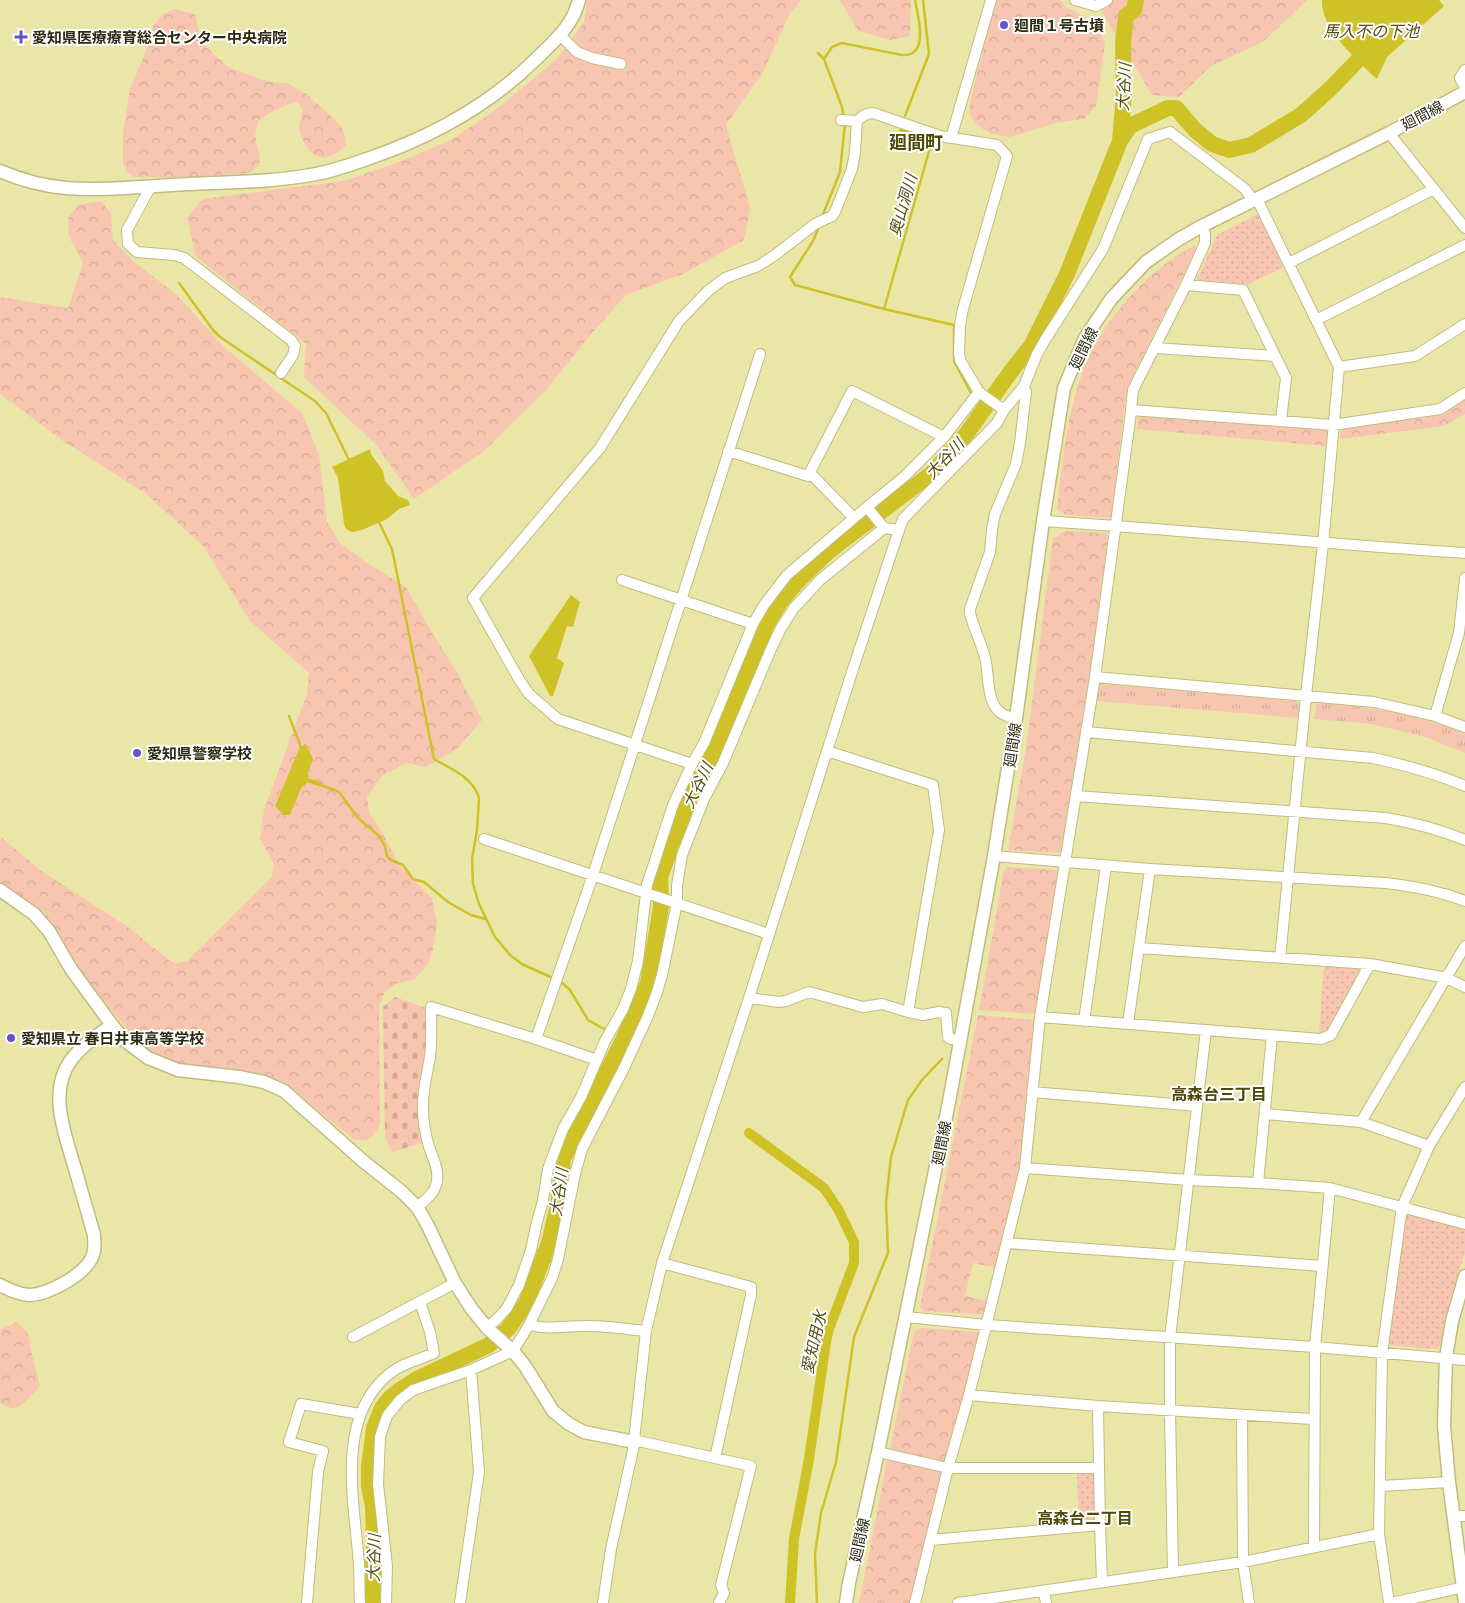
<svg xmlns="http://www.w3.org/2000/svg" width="1465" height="1603" font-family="'Exo 2','Noto Sans JP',sans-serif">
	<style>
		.grass { fill: url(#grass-tufts) }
		.forest { fill: url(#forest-crowns) }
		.cemetery { fill: url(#cemetery-stones) }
		.park { fill: url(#park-dots) }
		.water { fill: #cec226 }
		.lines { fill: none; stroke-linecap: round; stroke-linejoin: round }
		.stream { stroke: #cec226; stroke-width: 2.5 }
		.canal { stroke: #cec226; stroke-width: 10 }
		.river { stroke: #cec226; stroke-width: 16 }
		.minor-casing { stroke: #c0bc7f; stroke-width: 12 }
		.tertiary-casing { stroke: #c0bc7f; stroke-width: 15 }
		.minor { stroke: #fff; stroke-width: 10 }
		.tertiary { stroke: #fff; stroke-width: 12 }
		.poi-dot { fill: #6353cc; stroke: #fff; stroke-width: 2 }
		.labels { text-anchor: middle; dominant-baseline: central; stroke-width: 4; stroke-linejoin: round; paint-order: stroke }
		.poi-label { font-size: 15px; font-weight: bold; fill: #2d2b12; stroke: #fff; text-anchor: start }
		.street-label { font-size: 15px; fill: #2d2b12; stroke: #fff }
		.water-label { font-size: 16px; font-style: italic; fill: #524e14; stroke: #fff }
		.neighbourhood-label { font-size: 16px; font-weight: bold; fill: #4e4906; stroke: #fff }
		.quarter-label { font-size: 18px; font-weight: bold; fill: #4e4906; stroke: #fff }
	</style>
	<defs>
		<pattern id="grass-tufts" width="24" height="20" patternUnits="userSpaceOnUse" patternTransform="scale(1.25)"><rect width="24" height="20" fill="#f8c6b0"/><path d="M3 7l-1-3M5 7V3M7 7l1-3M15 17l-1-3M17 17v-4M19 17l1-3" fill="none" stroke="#d5aa96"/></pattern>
		<pattern id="forest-crowns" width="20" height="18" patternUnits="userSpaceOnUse" patternTransform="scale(1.25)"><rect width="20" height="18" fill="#f8c6b0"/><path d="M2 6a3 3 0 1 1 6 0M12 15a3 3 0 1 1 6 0" fill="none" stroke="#d5aa96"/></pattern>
		<pattern id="cemetery-stones" width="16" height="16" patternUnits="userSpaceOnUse" patternTransform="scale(1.25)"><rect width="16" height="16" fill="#f8c6b0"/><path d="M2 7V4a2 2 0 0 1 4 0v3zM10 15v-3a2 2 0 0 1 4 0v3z" fill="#d5aa96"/></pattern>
		<pattern id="park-dots" width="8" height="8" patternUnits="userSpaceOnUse" patternTransform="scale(1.25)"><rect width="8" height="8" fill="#f8c6b0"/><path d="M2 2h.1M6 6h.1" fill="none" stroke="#d5aa96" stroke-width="1.8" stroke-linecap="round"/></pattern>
	</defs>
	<rect width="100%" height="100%" fill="#eae6a7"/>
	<path class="grass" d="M1102 684 1297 701 1299 704 1298 718 1096 701 1099 686Z
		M1319 703C1369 707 1418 714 1465 734V753L1428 738 1372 724 1315 719 1316 705Z"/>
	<path class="forest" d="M587 0H801L789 15 763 72 726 125 750 208 744 240 683 274 626 295 592 333 547 389 484 451 414 499 377 446 304 377 306 344 196 257 187 218 202 199 343 181 397 163 453 139 498 108 558 58 584 22Z
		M840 0H911L910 36 891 40 858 31Z
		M996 0H1060L1066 7 1095 23 1102 33 1105 43 1096 106 1084 119 1056 123 1010 137 992 134 976 124 969 112 972 93Z
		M1114 0H1307L1263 42 1211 66 1179 97 1152 95 1102 12Z
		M174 9 195 14 199 33 205 46 228 67 269 82 286 83 308 95 341 126 346 139V146C330 159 319 164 306 146 303 141 300 133 299 127 299 122 302 116 303 111L298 102C283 105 271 112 259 120L255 136 260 156 259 165 249 173 192 177H134L127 172 123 163V133L130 89 144 56 154 25 163 14Z
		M101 201 111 213 113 240 133 261 177 295 222 345 302 413 319 455 327 522 341 544 370 565 406 587 434 636 457 672 482 720 457 749 425 767 407 763 383 775 367 796 369 813 382 832 400 866 432 898 437 923 433 950 428 964 415 979 395 984 385 992 379 1004 380 1124C373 1137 369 1143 353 1139L282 1081 257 1074 182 1064 143 1048 82 975 43 911 0 882V836L40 870 128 927 174 964 187 961 272 877 274 864 260 839 264 810 307 694 309 673 249 620 204 547 145 493 63 441 0 394V297L68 308 83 263 69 236 68 218 78 205Z
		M1194 245 1197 248 1127 388 1111 517 1108 518 1066 515 1057 509C1062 469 1065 428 1077 389 1095 328 1140 276 1194 245Z
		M1465 396V414L1444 426 1340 439 1341 428 1440 412Z
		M1138 416 1328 428 1326 446 1137 429Z
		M1064 531 1106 533 1108 537 1090 673 1061 851 1058 853 1008 850 1026 748 1053 539Z
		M1007 867 1056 870 1059 873 1035 1014 979 1010 1004 870Z
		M978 1015 1035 1020 1020 1169 997 1268 973 1263 965 1296 988 1301 985 1315 924 1311 920 1307Z
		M17 1322 28 1333 32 1355 40 1386 24 1403 14 1409 0 1403V1330Z
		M920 1328 981 1332 948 1459 943 1462 890 1449 914 1332Z
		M888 1458 941 1470 943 1475 911 1603H859Z"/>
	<path class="cemetery" d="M395 997 426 1008 429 1039 425 1142 392 1152 385 1137 383 1007Z"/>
	<path class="park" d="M1258 214 1283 267 1249 284 1197 280 1217 235Z
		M1324 965 1360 967 1363 971 1327 1033 1319 1034Z
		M1408 1213 1465 1227V1253L1454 1286 1444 1322 1440 1346 1435 1349 1387 1345 1405 1215Z
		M1077 1473H1093L1095 1477 1096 1519 1093 1522 1079 1524Z"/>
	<path class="water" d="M1322 0H1439L1444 6 1387 57 1377 79C1358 61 1320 28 1322 0Z
		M370 449 371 454 383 471 385 481 398 496 408 500 410 505 399 509 387 519 362 530 352 532 346 529 344 524 338 478 332 467Z
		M571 595 580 602 573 627 567 626 557 658 564 663 553 696H550L529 656Z
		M305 743 313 759 308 772 309 776 308 778 323 783 321 787 307 782 305 786H302L290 815H284L275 806 300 747 303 746Z"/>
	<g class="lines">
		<path class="stream" d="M818 53 824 59 842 107 844 118
			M824 59 832 47 842 43 902 55C930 57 918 16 915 0
			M905 116 929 54 923 0
			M822 217 840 172 845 123
			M819 227 813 241 790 277 795 285 884 309 954 325V361L972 395
			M179 283 213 330 220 337 315 401 326 413 350 462
			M884 309 932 141 900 130
			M978 406 982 413
			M378 520 392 549 434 759C451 769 473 777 479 798L477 830 472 859 473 884 479 904 495 937 510 955 522 964 555 979
			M289 716C292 726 300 740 301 749
			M321 785 339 792 358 818 379 836 385 846 387 856 391 860 403 865 413 879 424 882 448 902 471 915 485 919
			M560 981 570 990 588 1020 606 1030
			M817 1603 815 1554 821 1513 836 1462 854 1337 888 1253 886 1202 891 1157 908 1100 922 1080 942 1059"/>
		<path class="canal" d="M749 1133 824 1188 838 1209 854 1242V1263L829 1329 826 1342 809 1459 794 1539 790 1603"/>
		<path class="river" d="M1120 141 1130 126 1168 108H1176L1195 130 1212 144 1229 150 1251 145 1301 115 1331 88 1362 56
			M372 1603 374 1539 373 1506 369 1486V1466L374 1428 382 1408 390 1398 400 1390 417 1379 489 1345 508 1329 526 1303 549 1243 558 1205 563 1159 624 1038 648 983 661 907 660 877 688 801 721 737 766 626 780 602 798 581 828 552 932 473 967 433 1012 370 1031 346 1067 274 1120 141 1124 94 1123 42 1126 16 1134 10 1136 0"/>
		<g class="minor-casing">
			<path id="minor" d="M1075 0 1096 6 1107 0
				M560 35 577 52 592 58 621 64
				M1465 70 1460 78 1465 87
				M841 120 857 121C862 116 866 113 873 113L940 136 997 145 1007 156 963 309 960 325 959 353 960 360 979 392 1004 410
				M1389 133 1465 228
				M951 138 991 0
				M151 186 127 230 128 244 137 252 174 255 184 258 291 340 295 346 293 355 281 373
				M1257 199 1339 367 1323 544 1306 696 1280 958
				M1289 263 1434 189
				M1186 285 1243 290 1286 378 1281 420
				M1316 320 1465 245
				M1155 348 1275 356
				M1339 367 1415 356 1465 324
				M1131 410 1333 425 1440 409 1465 393
				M728 451 808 476 852 391 944 437
				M810 473 854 518
				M867 507 884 528 899 530
				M1043 521C1184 530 1324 544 1465 553
				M622 580 753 624
				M1095 677 1374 702 1435 716 1465 727
				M1435 716 1459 633 1465 578
				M1016 718C985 715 990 685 986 662 983 646 974 630 970 613V609L990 552 992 529 995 514 1016 464 1020 443 1026 392 1024 386
				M1086 732 1373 758C1405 765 1435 773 1465 786
				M827 751 933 785 939 830 908 1012
				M692 764 558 719 529 694 520 681 473 598 600 448 679 321 708 291 725 278 758 266 775 255 815 224 832 216 835 212 852 169 855 152 857 121
				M1076 796 1386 818C1415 823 1439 829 1465 840
				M484 839 769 934
				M994 856 1150 869 1385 883C1413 886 1439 891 1465 901
				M1139 948 1370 964 1447 978 1465 987
				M749 998 779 1002 786 1001 809 992 863 1007 882 1004 908 1012 923 1015 939 1012 946 1013 948 1037 951 1039 959 1040
				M1040 1017 1321 1039 1331 1035 1370 964
				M1084 1021 1106 866
				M1128 1024 1150 869
				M536 1039 593 875 760 354
				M1032 1092 1197 1106
				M1265 1114 1361 1122 1429 1146
				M1361 1122 1465 946
				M1025 1168 1189 1180 1258 1183 1330 1188 1465 1224
				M1258 1183 1272 1035
				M417 1207C426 1200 435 1193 437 1181 439 1170 433 1158 429 1147 426 1136 423 1122 423 1110 422 1091 427 1075 430 1057 432 1040 431 1023 431 1007L536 1039 597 1060
				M1007 1243 1322 1266
				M662 1263 751 1287V1295L715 1458
				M906 1317 987 1325 1315 1347 1465 1360
				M529 1325C549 1330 563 1326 583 1326 604 1325 625 1329 646 1331
				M487 1328 498 1318 507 1308 519 1285 531 1250 537 1222 543 1201 548 1169 563 1129 581 1097 605 1041 623 1009 631 989 638 961 647 885 673 805 692 764 704 743 753 624 764 605 787 575 867 507 905 476 944 437 979 392
				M353 1337 455 1283
				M969 1395 1098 1406 1313 1419
				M1098 1406 1100 1525 1102 1582
				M1242 1415 1243 1562 1249 1603
				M634 1440 751 1466 721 1585 724 1593 719 1603
				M878 1452 948 1468H1098
				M1381 1486 1449 1482
				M1454 1516H1465
				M931 1540 1100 1525
				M1314 1547 1315 1347 1330 1188
				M1173 1572 1170 1411V1338L1206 1030
				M1044 1592 1046 1603
				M307 1603 318 1472 323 1451 289 1442 301 1404 360 1414
				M360 1603C359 1590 360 1578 359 1565 355 1504 334 1419 389 1374 402 1363 419 1360 434 1353L430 1332 420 1302
				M386 1603 387 1566 378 1484 380 1437 387 1416 400 1400 413 1390 471 1370 513 1351 529 1325 553 1276 558 1259 575 1174 582 1149 624 1068 648 1016 657 992 662 975 677 903V886L682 855 704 799 723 763 771 649 781 628 794 608 820 580 884 528
				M460 1603 479 1472 471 1370
				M603 1603 611 1549 633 1450 646 1331 662 1263 749 998 852 672 899 530 903 519 997 423 1004 410 1024 386 1037 354 1045 340 1103 249 1148 139 1170 132 1245 189 1253 200
				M915 1603 948 1468 969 1395 1025 1168 1040 1017 1095 677 1130 420 1133 390 1186 285 1205 243V234L1202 226
				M958 1603 1243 1562 1379 1534
				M1389 1603 1379 1534 1382 1353 1402 1207 1429 1146 1465 1087
				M1391 1603 1465 1587"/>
		</g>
		<g class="tertiary-casing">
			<path id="tertiary" d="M0 171C21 180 43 186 66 188 101 191 137 187 172 185 220 182 269 183 316 174 333 171 350 165 367 159 429 138 487 107 535 60 553 42 573 26 579 0
				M0 890 34 914 49 931 71 969 112 1025 124 1040 148 1058 178 1070 239 1077 264 1082 284 1091 363 1161 402 1192 417 1207 427 1224 455 1283 471 1308 487 1328 513 1351 525 1366 553 1411 569 1424 584 1432 634 1442
				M0 1285C10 1290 18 1294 29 1295 49 1295 91 1272 94 1251 95 1246 94 1240 94 1235 88 1214 82 1193 76 1172 66 1137 47 1093 71 1060 82 1045 97 1036 112 1025
				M846 1603 849 1583 878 1452 949 1102 994 856 1016 718 1043 521 1064 388 1085 338 1111 299 1146 262 1179 239 1202 226 1389 133 1465 92
				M1465 1603 1449 1482 1444 1426 1446 1357 1452 1321 1465 1276"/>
		</g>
		<use href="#minor" class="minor"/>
		<use href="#tertiary" class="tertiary"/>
	</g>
	<g class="poi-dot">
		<circle cx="1004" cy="25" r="5"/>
		<path d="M18.5 29.5h5v5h5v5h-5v5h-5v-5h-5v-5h5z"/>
		<circle cx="137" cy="753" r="5"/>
		<circle cx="11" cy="1038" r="5"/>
	</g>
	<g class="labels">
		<g class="poi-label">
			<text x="1014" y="25">廻間１号古墳</text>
			<text x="32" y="37">愛知県医療療育総合センター中央病院</text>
			<text x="147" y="753">愛知県警察学校</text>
			<text x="21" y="1038">愛知県立 春日井東高等学校</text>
		</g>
		<g class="street-label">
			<text transform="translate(1422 115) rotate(-28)">廻間線</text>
			<text transform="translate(1083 348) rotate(-64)">廻間線</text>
			<text transform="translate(1012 745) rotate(-81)">廻間線</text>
			<text transform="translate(941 1143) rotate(-79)">廻間線</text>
			<text transform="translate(859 1540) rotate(-78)">廻間線</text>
		</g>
		<g class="water-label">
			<text x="1371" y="30">馬入不の下池</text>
			<text transform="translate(1123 87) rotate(-87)">大谷川</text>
			<text transform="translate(902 205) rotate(-74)">奥山洞川</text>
			<text transform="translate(944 458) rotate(-47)">大谷川</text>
			<text transform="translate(697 785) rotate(-64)">大谷川</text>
			<text transform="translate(558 1192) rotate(-82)">大谷川</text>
			<text transform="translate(813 1342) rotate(-77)">愛知用水</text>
			<text transform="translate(373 1558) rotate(-89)">大谷川</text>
		</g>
		<g class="neighbourhood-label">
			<text x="1219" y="1093">高森台三丁目</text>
			<text x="1085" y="1517">高森台二丁目</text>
		</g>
		<g class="quarter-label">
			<text x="916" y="142">廻間町</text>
		</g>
	</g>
</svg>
